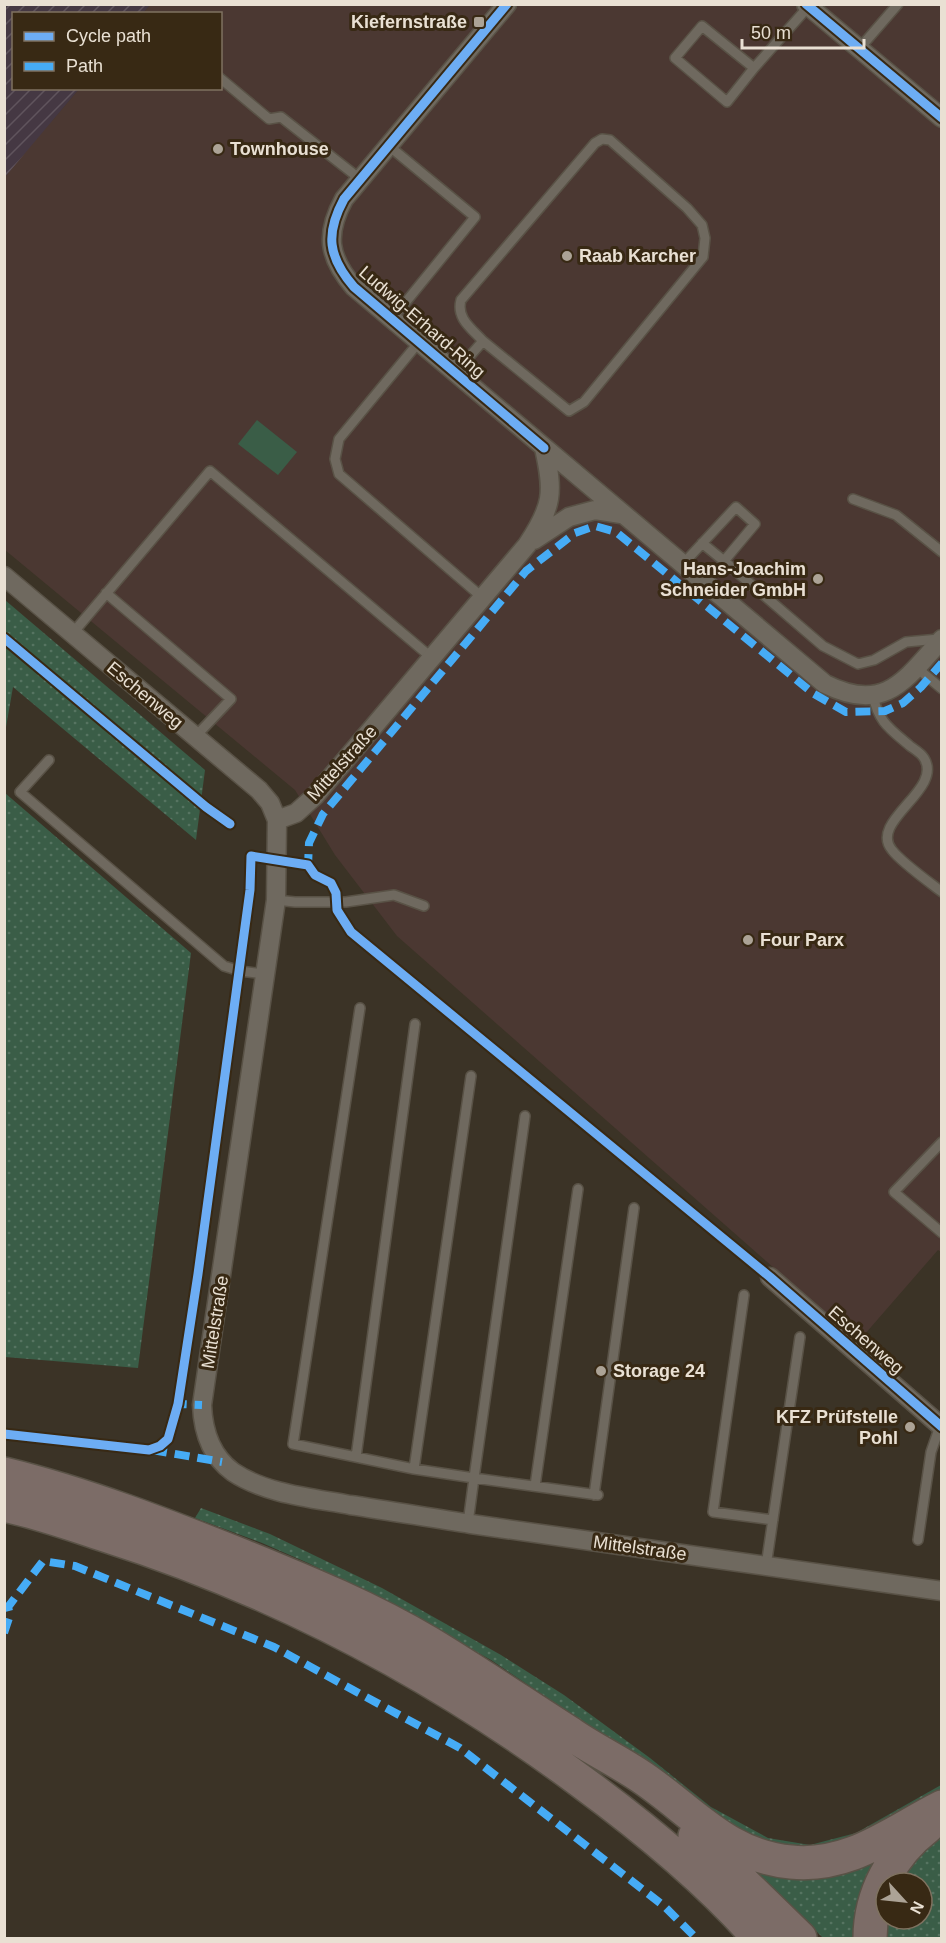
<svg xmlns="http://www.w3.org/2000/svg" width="946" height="1943" font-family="Arial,sans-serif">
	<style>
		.commercial { fill: #4b3832 }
		.industrial { fill: url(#industrial-furrows) }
		.grass { fill: url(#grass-dots) }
		.pitch { fill: #3a5d47 }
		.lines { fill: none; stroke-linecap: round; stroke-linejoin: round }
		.lane-casing { stroke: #595246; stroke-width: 12 }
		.street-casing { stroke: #595246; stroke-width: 21 }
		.highway-casing { stroke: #595246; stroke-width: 36 }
		.lane { stroke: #6f695f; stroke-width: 9 }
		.street { stroke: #6f695f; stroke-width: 18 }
		.highway { stroke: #7c6c67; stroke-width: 33 }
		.quiet { stroke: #46acf6; stroke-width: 8; stroke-dasharray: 15 8; stroke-linecap: butt }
		.cycleway-casing { stroke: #382914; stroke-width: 13 }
		.cycleway { stroke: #6dadf4; stroke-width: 9 }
		.poi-dot { fill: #aca396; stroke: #382914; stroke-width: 2 }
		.labels { text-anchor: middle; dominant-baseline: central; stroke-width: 6; stroke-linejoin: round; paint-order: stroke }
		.poi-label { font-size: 18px; font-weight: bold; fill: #e9e0d3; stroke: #382914; text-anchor: start }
		.street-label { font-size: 18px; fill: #e9e0d3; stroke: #382914 }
	</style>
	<defs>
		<pattern id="industrial-furrows" width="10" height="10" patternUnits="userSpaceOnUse" patternTransform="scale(1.5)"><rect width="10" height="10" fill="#453843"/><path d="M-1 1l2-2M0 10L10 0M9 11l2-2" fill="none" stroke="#60545d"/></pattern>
		<pattern id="grass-dots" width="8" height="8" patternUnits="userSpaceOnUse" patternTransform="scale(1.5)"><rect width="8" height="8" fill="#3a5d47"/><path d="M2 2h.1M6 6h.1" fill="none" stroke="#567461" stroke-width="1.8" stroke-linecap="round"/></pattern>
	</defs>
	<rect width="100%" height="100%" fill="#3b3326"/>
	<path class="commercial" d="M150 5H941V1252L938 1250 858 1342 397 936 335 855 295 790 5 550 4 177 79 89 220 88V14L143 13Z"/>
	<path class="industrial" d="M5 4 150 5 143 13 14 14V88L79 89 5 177Z"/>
	<path class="grass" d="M5 600 205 770 196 840 13 687 5 733Z
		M5 793 191 953 138 1368 5 1357Z
		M201 1508 270 1534 382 1588 501 1655 564 1695 650 1758 711 1807 768 1838 810 1845 856 1833 941 1785V1799L846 1850 756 1848 567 1711 491 1660 377 1597 308 1563 262 1543 195 1518Z
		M941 1834V1938H882L886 1919H922V1883H894L897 1873Z
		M898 1843 860 1938H823L747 1862Z"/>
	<path class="pitch" d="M257 420 297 452 278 475 238 444Z"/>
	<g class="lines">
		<g class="lane-casing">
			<path id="lane" d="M859 49 898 4
				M754 68 727 102 675 58 702 26 754 68 808 7
				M220 78 269 119 281 117 360 179
				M389 146 475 217 392 319
				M419 342 339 439 335 459 339 474 483 598
				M455 373 483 341 569 411 584 402 703 257 705 238 702 225 687 208 610 140 602 139 595 143 461 300C456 318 471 328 483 341
				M853 499 896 515 942 552
				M724 561 823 646 858 664 874 660 906 642 939 639
				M682 565 736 507 755 524 724 561 702 543
				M106 593 231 699 195 737
				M72 634 210 471 432 658
				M917 668 942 689
				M873 695C878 722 890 729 910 746 914 749 921 753 924 758 944 790 868 821 892 850 901 862 929 882 942 892
				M49 760 20 792 224 966 240 971 265 974
				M276 900 295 902H346L394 895 424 906
				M360 1008 293 1444 414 1469 474 1478 525 1116
				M942 1142 894 1192 942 1233
				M744 1295 713 1512 773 1520
				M356 1457 415 1024
				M414 1469 471 1076
				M535 1486 578 1189
				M594 1495 634 1208
				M468 1523 474 1478 598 1495
				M918 1540 931 1452 940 1426
				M766 1566 800 1337"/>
		</g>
		<g class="street-casing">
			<path id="street" d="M507 4 344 199C325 234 328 257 354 287L825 684C885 714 905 680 942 639
				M806 4 942 118
				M534 540 569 517 595 510 621 514
				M4 576 259 790 270 803 277 820 276 900 202 1405C203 1431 211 1456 233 1472 266 1494 312 1498 350 1505 391 1511 431 1518 471 1524 628 1546 785 1569 942 1591
				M277 820 296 813 315 796 527 545C553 506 554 493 544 448
				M770 1277 942 1427"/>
		</g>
		<g class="highway-casing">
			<path id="highway" d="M4 1474C86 1494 165 1525 243 1556 307 1582 370 1608 429 1643 477 1672 524 1704 571 1734 594 1750 620 1762 643 1778 693 1812 726 1856 791 1862 850 1868 892 1832 942 1807
				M4 1505C38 1512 71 1524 105 1535 278 1590 437 1674 582 1782 646 1829 707 1879 759 1938
				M695 1836 800 1938
				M870 1938C870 1894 892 1854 927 1827"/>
		</g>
		<use href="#lane" class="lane"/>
		<use href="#street" class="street"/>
		<use href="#highway" class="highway"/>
		<path class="quiet" d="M304 864 308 865 309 843 323 814 526 571 575 533 595 526 616 532 814 694 846 712 885 711 903 703 921 687 942 663
			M176 1410 178 1404 202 1405
			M152 1450 222 1462
			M4 1633 10 1615 8 1607 43 1561 75 1566 274 1647 460 1748 664 1906 696 1938"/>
		<g class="cycleway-casing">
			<path id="cycleway" d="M507 4 344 199C325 234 328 257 354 287L544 448
				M806 4 942 118
				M4 638 206 807 230 824
				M4 1434 149 1450 160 1446 168 1439 178 1404 198 1274 250 890 251 856 308 865 315 875 331 883 336 893 337 910 351 932 770 1277 942 1427"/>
		</g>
		<use href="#cycleway" class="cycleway"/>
	</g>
	<g class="poi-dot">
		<rect x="473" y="16" width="12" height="12" rx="3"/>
		<circle cx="218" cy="149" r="6"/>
		<circle cx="567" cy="256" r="6"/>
		<circle cx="818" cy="579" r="6"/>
		<circle cx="748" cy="940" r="6"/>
		<circle cx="601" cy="1371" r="6"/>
		<circle cx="910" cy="1427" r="6"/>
	</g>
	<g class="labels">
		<g class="poi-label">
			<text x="467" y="22" text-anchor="end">Kiefernstraße</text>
			<text x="230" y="149">Townhouse</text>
			<text x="579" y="256">Raab Karcher</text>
			<text x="806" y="569" text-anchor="end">Hans-Joachim<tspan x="806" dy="21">Schneider GmbH</tspan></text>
			<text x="760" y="940">Four Parx</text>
			<text x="613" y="1371">Storage 24</text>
			<text x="898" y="1417" text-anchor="end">KFZ Prüfstelle<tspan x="898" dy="21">Pohl</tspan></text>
		</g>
		<g class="street-label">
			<text transform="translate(422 322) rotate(41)">Ludwig-Erhard-Ring</text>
			<text transform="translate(145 695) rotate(40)">Eschenweg</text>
			<text transform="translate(342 763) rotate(-48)">Mittelstraße</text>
			<text transform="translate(215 1322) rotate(-81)">Mittelstraße</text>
			<text transform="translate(866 1340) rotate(41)">Eschenweg</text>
			<text transform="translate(640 1548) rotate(8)">Mittelstraße</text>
		</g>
	</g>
	<rect width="946" height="1943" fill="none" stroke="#e9e0d3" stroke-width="12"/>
	<rect x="12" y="12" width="210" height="78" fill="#382914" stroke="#7f7260" stroke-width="1.5"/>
	<rect x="24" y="32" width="30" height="9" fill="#6dadf4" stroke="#7f7260" stroke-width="1.5"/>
	<text x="66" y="42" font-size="18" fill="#e9e0d3">Cycle path</text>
	<rect x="24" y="62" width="30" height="9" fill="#46acf6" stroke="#7f7260" stroke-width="1.5"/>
	<text x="66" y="72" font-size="18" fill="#e9e0d3">Path</text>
	<g transform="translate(904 1901) rotate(117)"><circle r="28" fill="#382914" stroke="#7f7260" stroke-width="1.5"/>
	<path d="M0-4.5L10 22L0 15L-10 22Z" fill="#aca396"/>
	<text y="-9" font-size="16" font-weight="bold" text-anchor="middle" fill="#e9e0d3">N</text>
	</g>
	<path d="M742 39v9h122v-9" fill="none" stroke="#e9e0d3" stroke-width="3"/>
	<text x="751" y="39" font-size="18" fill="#e9e0d3" stroke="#382914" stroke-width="4.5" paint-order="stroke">50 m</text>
</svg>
